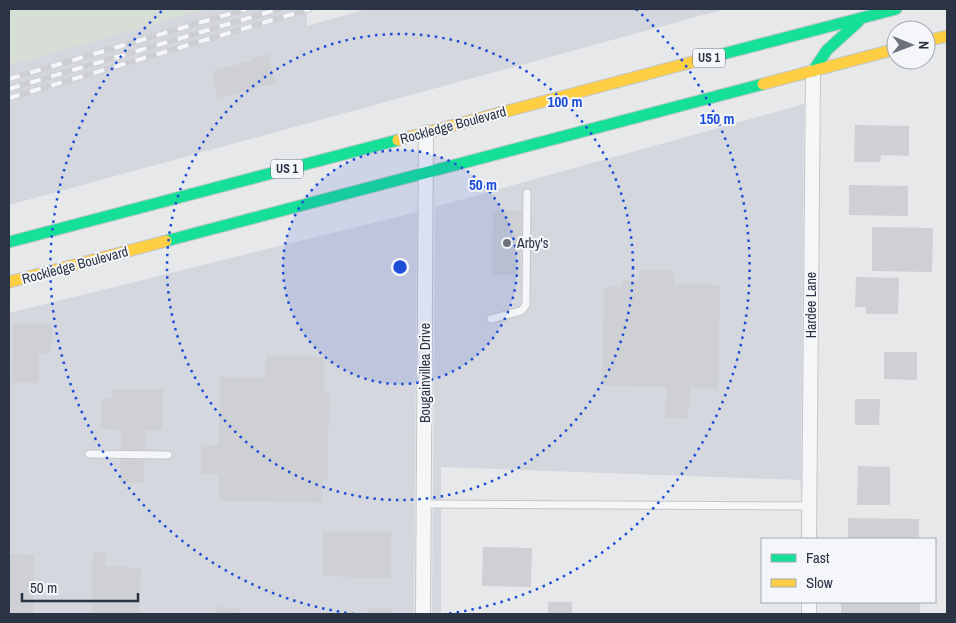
<svg xmlns="http://www.w3.org/2000/svg" width="956" height="623" font-family="'Archivo Narrow',sans-serif">
	<style>
		.built { fill: #d4d7dd }
		.green { fill: #d6ded6 }
		.building { fill: #ced0d3 }
		.lines { fill: none; stroke-linecap: round; stroke-linejoin: round }
		.lane-casing { stroke: #c4c6c8; stroke-width: 9 }
		.street-casing { stroke: #c4c6c8; stroke-width: 16 }
		.fast-casing { stroke: #c2c5c8; stroke-width: 13 }
		.slow-casing { stroke: #c2c5c8; stroke-width: 13 }
		.lane { stroke: #f5f6f7; stroke-width: 7 }
		.street { stroke: #f5f6f7; stroke-width: 14 }
		.fast { stroke: #16e098; stroke-width: 11 }
		.slow { stroke: #ffcf43; stroke-width: 11 }
		.rail-casing { stroke: #cecfd2; stroke-width: 5.5 }
		.rail { stroke: #f4f6f9; stroke-width: 4; stroke-dasharray: 11; stroke-linecap: butt }
		.ring { fill: none; stroke: #1d4ed8; stroke-width: 2.5; stroke-dasharray: 2.5 5 }
		.poi-dot { fill: #6c737f; stroke: #f4f6f9; stroke-width: 2 }
		.labels { text-anchor: middle; dominant-baseline: central; stroke-width: 4; stroke-linejoin: round; paint-order: stroke }
		.shield { fill: #f4f6f9; stroke: #676e7b; stroke-width: 1 }
		.shield-label { font-size: 12px; font-weight: bold; fill: #2b3445 }
		.street-label { font-size: 14px; fill: #2b3445; stroke: #f4f6f9 }
		.poi-label { font-size: 14px; fill: #2b3445; stroke: #f4f6f9; text-anchor: start }
		.centre { fill: #1d4ed8; stroke: #f4f6f9; stroke-width: 2.5 }
		.ring-label { font-size: 15px; text-anchor: middle; font-weight: bold; fill: #1d4ed8; stroke: #f4f6f9; stroke-width: 4; stroke-linejoin: round; paint-order: stroke }
	</style>
	<rect width="100%" height="100%" fill="#e6e8ea"/>
	<path class="built" d="M207 9H307V26L367 9H725L9 205V65Z
		M804 104 801 494 800 480 441 467V614H432L435 207Z
		M417 212 414 614H9V313Z"/>
	<path class="green" d="M9 9H207L9 65Z"/>
	<path class="building" d="M268 54 276 83 218 98 212 71 251 61V58Z
		M855 125 909 126V156L881 155 880 162H854Z
		M849 185 908 186V216L849 215Z
		M493 210 522 211 520 275H492Z
		M872 227 933 228 932 272 872 271Z
		M640 270 674 271V284L720 285 718 389 690 388 688 419 665 418 667 387 602 386 604 287H622V280L639 281Z
		M856 277 899 278 898 314H866V307H855Z
		M13 323 52 324 51 353H39V383H12Z
		M884 352H917V380L884 379Z
		M266 356 324 357V392L329 393 328 480H322V502L219 501V474H201V445H219L220 377 265 378Z
		M112 389H163V430H145L144 483 120 482 121 430 101 429V399H112Z
		M855 399H880L879 425H855Z
		M858 466 890 467V505H857Z
		M848 518 919 519V539H848Z
		M323 531 391 532 390 578 323 576Z
		M483 547 532 548 531 587 482 586Z
		M93 551 106 552 105 566 141 568 139 614H91Z
		M9 554 34 555 33 614H9Z
		M548 602H572V614H548Z
		M841 602H920V614H841Z
		M215 607 239 608V614H215Z
		M369 608H392V614H368Z"/>
	<g class="lines">
		<g class="lane-casing">
			<path id="lane" d="M491 319 521 311 526 305 527 193
				M89 454 168 455
				M424 504 810 506"/>
		</g>
		<g class="street-casing">
			<path id="street" d="M809 539 813 71
				M423 614 426 132
				M809 614V602"/>
		</g>
		<g class="fast-casing">
			<path id="fast" d="M719 55 896 9
				M813 71 827 50 858 22
				M166 241 763 84
				M9 242 398 140"/>
		</g>
		<g class="slow-casing">
			<path id="slow" d="M926 41 947 36
				M763 84 896 49
				M398 140 719 55
				M9 282 166 241"/>
		</g>
		<use href="#lane" class="lane"/>
		<use href="#street" class="street"/>
		<use href="#fast" class="fast"/>
		<use href="#slow" class="slow"/>
		<g class="rail-casing">
			<path id="rail" d="M9 79 246 9
				M9 89 279 9
				M9 98 310 9"/>
		</g>
		<use href="#rail" class="rail"/>
	</g>
	<circle cx="400" cy="267" r="117" fill="#1d4ed8" fill-opacity=".12"/>
	<g class="ring">
		<circle cx="400" cy="267" r="117"/>
		<circle cx="400" cy="267" r="233"/>
		<path d="M354 614A350 350 0 0 1 164 9M636 9A350 350 0 0 1 446 614"/>
	</g>
	<circle class="poi-dot" cx="507" cy="243" r="5"/>
	<g class="labels">
		<g class="shield">
			<rect x="693" y="48.5" width="32" height="19" rx="4"/>
			<rect x="271" y="159.5" width="32" height="19" rx="4"/>
		</g>
		<g class="shield-label">
			<text x="709" y="58">US 1</text>
			<text x="287" y="169">US 1</text>
		</g>
		<g class="street-label">
			<text transform="translate(453 125) rotate(-15)">Rockledge Boulevard</text>
			<text transform="translate(75 265) rotate(-15)">Rockledge Boulevard</text>
			<text transform="translate(811 305) rotate(-90)">Hardee Lane</text>
			<text transform="translate(425 373) rotate(-90)">Bougainvillea Drive</text>
		</g>
		<g class="poi-label">
			<text x="517" y="243">Arby's</text>
		</g>
	</g>
	<circle cx="400" cy="267" r="8" class="centre"/>
	<g class="ring-label">
		<text x="565" y="107">100 m</text>
		<text x="717" y="124">150 m</text>
		<text x="483" y="190">50 m</text>
	</g>
	<rect width="956" height="623" fill="none" stroke="#2b3445" stroke-width="20"/>
	<rect x="761" y="538" width="175" height="65" fill="#f4f6f9" stroke="#a4a8b1"/>
	<rect x="771" y="554" width="25" height="8" fill="#16e098" stroke="#a4a8b1"/>
	<text x="806" y="563" font-size="15" fill="#2b3445">Fast</text>
	<rect x="771" y="579" width="25" height="8" fill="#ffcf43" stroke="#a4a8b1"/>
	<text x="806" y="588" font-size="15" fill="#2b3445">Slow</text>
	<g transform="translate(911 45) rotate(91)"><circle r="24" fill="#f4f6f9" stroke="#a4a8b1"/>
	<path d="M0-4L9 19L0 12L-9 19Z" fill="#6c737f"/>
	<text y="-8" font-size="14" font-weight="bold" text-anchor="middle" fill="#2b3445">N</text>
	</g>
	<path d="M22 593v8h116v-8" fill="none" stroke="#2b3445" stroke-width="2.5"/>
	<text x="30" y="593" font-size="15" fill="#2b3445" stroke="#f4f6f9" stroke-width="4" paint-order="stroke">50 m</text>
</svg>
